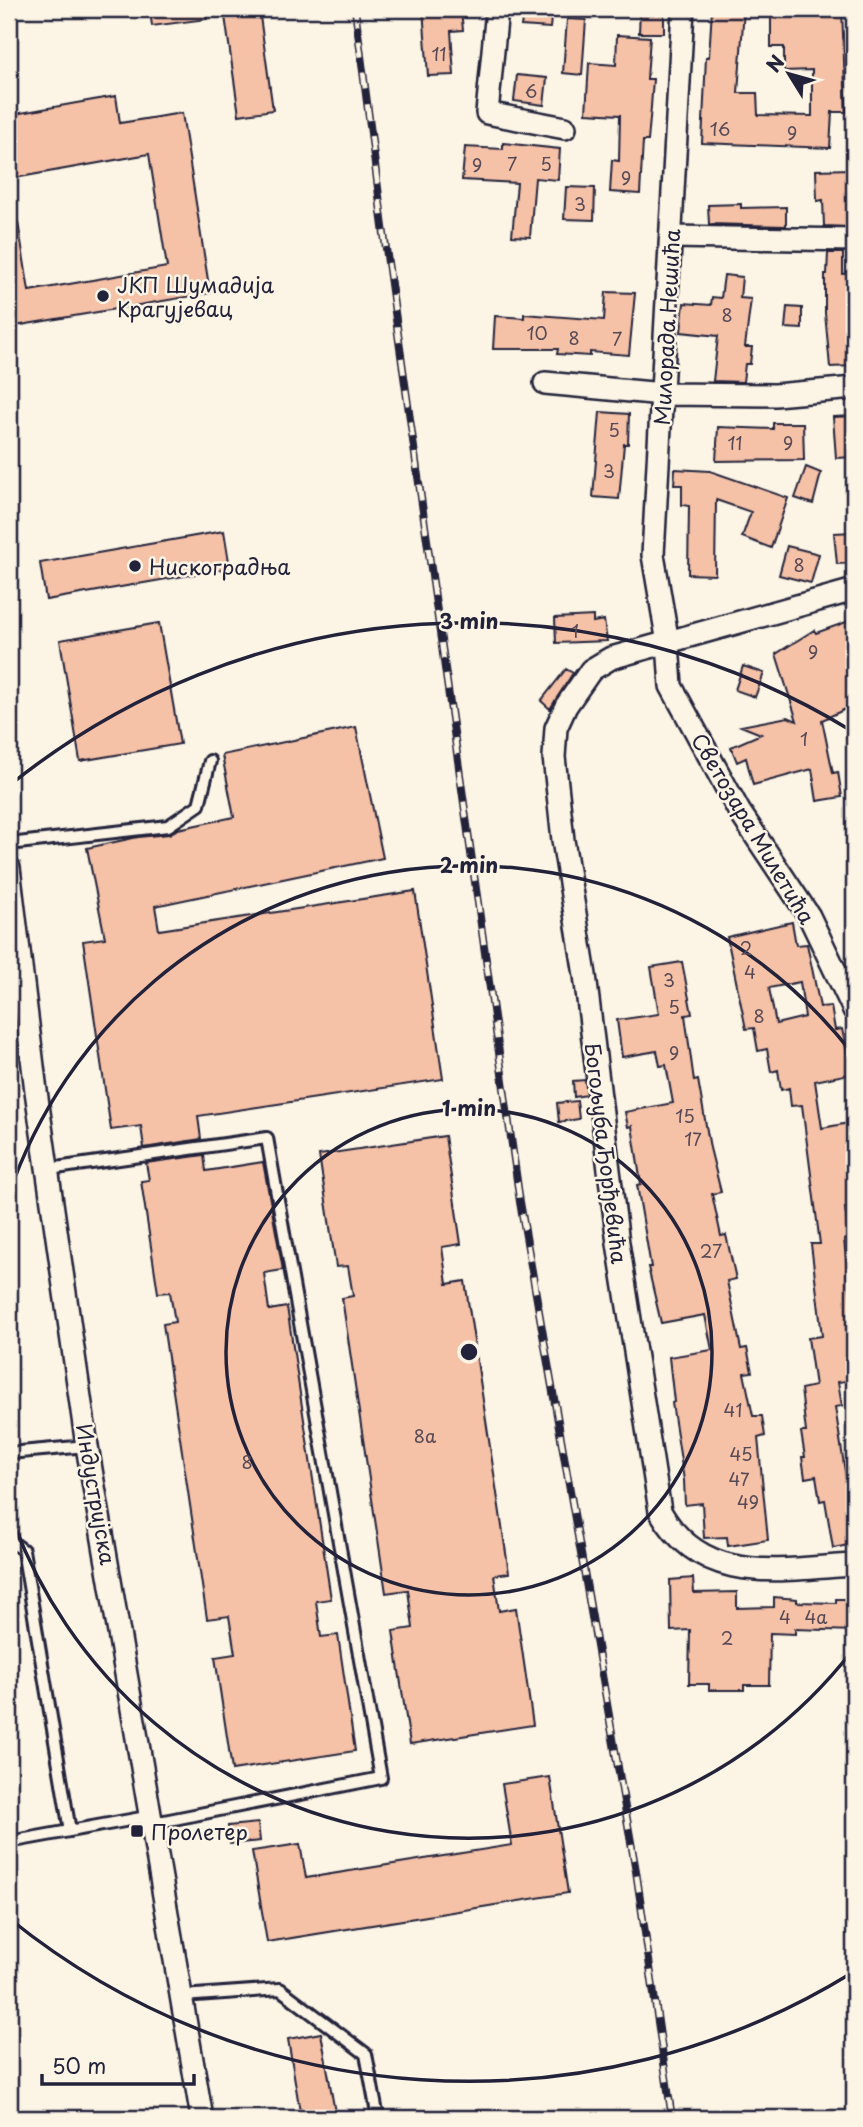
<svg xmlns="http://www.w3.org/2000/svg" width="863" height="2127" font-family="'Playpen Sans',sans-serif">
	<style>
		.building { fill: #f5c1a7; stroke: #22223b; stroke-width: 2; fill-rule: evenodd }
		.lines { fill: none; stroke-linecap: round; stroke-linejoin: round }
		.lane-casing { stroke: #22223b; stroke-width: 16 }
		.street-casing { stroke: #22223b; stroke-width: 26 }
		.lane { stroke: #fcf5e5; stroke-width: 10 }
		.street { stroke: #fcf5e5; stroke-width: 21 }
		.rail-casing { stroke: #22223b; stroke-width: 8 }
		.rail { stroke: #fcf5e5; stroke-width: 5; stroke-dasharray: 16; stroke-linecap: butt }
		.ring { fill: none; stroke: #22223b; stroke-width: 3.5 }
		.poi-dot { fill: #22223b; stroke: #fcf5e5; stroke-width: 2.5 }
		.labels { text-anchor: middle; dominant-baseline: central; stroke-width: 5; stroke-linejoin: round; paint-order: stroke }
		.number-label { font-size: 18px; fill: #574a56 }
		.poi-label { font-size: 21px; fill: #22223b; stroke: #fcf5e5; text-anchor: start }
		.street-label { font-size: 21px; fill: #22223b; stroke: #fcf5e5 }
		.centre { fill: #22223b; stroke: #fcf5e5; stroke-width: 3.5 }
		.ring-label { font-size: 21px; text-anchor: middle; font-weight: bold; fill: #22223b; stroke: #fcf5e5; stroke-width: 5; stroke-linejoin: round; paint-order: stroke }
	</style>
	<rect width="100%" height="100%" fill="#fcf5e5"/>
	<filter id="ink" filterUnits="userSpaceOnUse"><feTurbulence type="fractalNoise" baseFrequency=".0143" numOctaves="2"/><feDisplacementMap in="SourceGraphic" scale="14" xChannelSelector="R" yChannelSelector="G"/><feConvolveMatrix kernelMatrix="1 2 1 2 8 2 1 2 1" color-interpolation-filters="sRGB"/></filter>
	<g filter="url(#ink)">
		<path class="building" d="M161 9H206L207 19 152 26 150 10Z
			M224 9H259L273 110 239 115Z
			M423 9H461L463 30 451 31 454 75 428 76Z
			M524 9H552L550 28 521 26Z
			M640 9H657V14H664V33H639Z
			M712 9H744L738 93H757L758 115 812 116V70L784 71V47H771V9H842L846 112H832L830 148 702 143 706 57H709Z
			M567 19 586 20 582 75 563 73Z
			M617 35 650 37 647 79H653L651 107 648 141H643L640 194 610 192 612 160 619 161 620 115 586 113 589 63 616 65Z
			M517 75 547 78 544 105 514 101Z
			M116 96 120 123 182 113 210 293 9 327V223L18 222 29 291 167 267 149 154 9 179V115Z
			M503 143 560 149 558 180 535 178 530 237 512 236 517 183 462 180 465 147 503 149Z
			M850 169 851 227 824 226 823 200 817 201 816 170Z
			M566 187 595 188 594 220 564 219Z
			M741 204V208L786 207V226L709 224 708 205Z
			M828 253H843V274L854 273V366L830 367 825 313V274H827Z
			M724 275 742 277 740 298 751 299 745 347H752L750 364H745L743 382 713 381 718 336 681 332 684 303 711 305 712 297 721 298Z
			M606 292 635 293 629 355 590 352V356L557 354 558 349H493L495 316 524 318V314L604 320Z
			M787 307 802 308V329L785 328Z
			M600 412 629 414 628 444H624L619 499 593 497Z
			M854 416V457L836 458 833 417Z
			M773 423H803L804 460 716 461 718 427 773 429Z
			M806 467 821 473 813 504 795 498Z
			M675 469 710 471 788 498 771 548 742 537 751 512 716 500 715 575 688 574 689 506 682 505V485H674Z
			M224 531 230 568 46 600 40 563Z
			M854 532V563L837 564 834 533Z
			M787 546 819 554 811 583 779 575Z
			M593 616V622L604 620 607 641 556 643 555 618Z
			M849 621 854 634V705L822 720 833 773 838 772 842 797 817 801 812 769 753 785 746 758 737 762 731 747 761 734 741 726 788 717 797 721 776 654 814 630 816 633Z
			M159 623 180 744 80 761 60 640Z
			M743 666 764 673 755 697 735 690Z
			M566 669 573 673 550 709 541 701Z
			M356 727 383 858 155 906 159 930 415 891 443 1079 198 1116 201 1139 144 1148 141 1126 111 1130 83 941 105 938 87 848 138 837 169 834 178 829 234 817 222 755Z
			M792 922 796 945 807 944 820 1007 831 1006 835 1030 842 1029 847 1053 851 1052 854 1071V1073L815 1081 822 1128 854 1122V1206L845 1208 849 1239 844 1240 854 1329V1332H849L854 1380 838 1382 842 1406 835 1407 849 1497 854 1496V1544L833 1548 825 1500 820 1501 816 1476 805 1478 802 1457H805L801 1432H806L801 1389 815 1386 808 1338 822 1336 811 1244H820L802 1105 791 1106 789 1088 781 1090 778 1070 771 1072 767 1049 758 1051 754 1028 746 1029 727 937ZM800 982 805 1017 776 1024 769 988Z
			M682 962 692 1014 685 1015 694 1081 698 1080 710 1148 721 1192 712 1194 721 1236 726 1235 736 1279 727 1281 741 1349 747 1348 752 1372 744 1373 753 1416H762L765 1436 758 1438 768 1540 728 1546 727 1537 704 1538 702 1503 685 1505 684 1480 672 1403 674 1402 669 1357 712 1350 705 1315 661 1323 648 1267H651L637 1185 641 1184 632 1126 628 1127 625 1112 673 1103 666 1065 660 1066 657 1051 622 1057 617 1020 659 1014 651 967Z
			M585 1080 587 1095 574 1097 573 1081Z
			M577 1101 579 1119 559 1122 557 1103Z
			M445 1136 461 1244 442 1247 447 1284 465 1281 509 1573 494 1575 499 1611 516 1608 533 1725 410 1744 393 1631 413 1628 408 1590 386 1593 342 1298 353 1296 348 1266 336 1267 319 1155Z
			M204 1155 206 1171 263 1162 283 1270 264 1273 269 1310 287 1307 331 1599 316 1601 321 1637 338 1635 355 1751 232 1770 215 1657 235 1654 229 1616 207 1619 163 1324 175 1322 170 1292 158 1293 141 1181 149 1180 146 1163Z
			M693 1578 694 1593 737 1592V1608L774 1607V1597L797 1599V1602L836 1603V1599H854V1631L795 1629V1634L770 1633 769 1685H744V1690H709V1684H689L690 1630 671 1631 670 1580Z
			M550 1777 568 1893 267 1942 252 1851 300 1844 306 1878 512 1845 502 1784Z
			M258 1823 260 1841 230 1844 228 1826Z
			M321 2033 336 2118H301L288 2039Z"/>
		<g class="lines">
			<g class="lane-casing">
				<path id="lane" d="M9 844 168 826 199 805 210 761
					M49 1169 267 1138 381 1778 154 1823
					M9 1453 87 1446
					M9 1540 23 1550 70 1831
					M9 1842 152 1816
					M182 1996 280 1989 366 2054 378 2118"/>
			</g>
			<g class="street-casing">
				<path id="street" d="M497 9 487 113 565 128
					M683 9 653 555 668 643 671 686 739 811 809 916 854 1010
					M672 237 854 240
					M545 383 663 394 775 395 854 388
					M854 590 611 658 591 670 566 706 556 728 554 757 563 840 585 975 618 1243 660 1511C702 1587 781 1569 854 1565
					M9 868 36 1091 87 1446 202 2118"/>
			</g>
			<use href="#lane" class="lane"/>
			<use href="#street" class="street"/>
			<g class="rail-casing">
				<path id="rail" d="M355 9 383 227 520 1202 636 1871 672 2118"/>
			</g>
			<use href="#rail" class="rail"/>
		</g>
	</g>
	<g class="ring">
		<circle cx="469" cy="1352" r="243"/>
		<path d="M852 1651A486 486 0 0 1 9 1510M9 1194A486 486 0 0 1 852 1053"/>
		<path d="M850 1974A730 730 0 0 1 10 1919M10 785A730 730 0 0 1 850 730"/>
	</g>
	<g class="poi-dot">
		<circle cx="103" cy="296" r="7"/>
		<circle cx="135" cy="566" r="7"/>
		<rect x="130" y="1824" width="14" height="14" rx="3.5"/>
	</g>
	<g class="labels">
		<g class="number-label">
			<text x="439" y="53">11</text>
			<text x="531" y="90">6</text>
			<text x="720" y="128">16</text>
			<text x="792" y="132">9</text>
			<text x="512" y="163">7</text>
			<text x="546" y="163">5</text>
			<text x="477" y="164">9</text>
			<text x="626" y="177">9</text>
			<text x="580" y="203">3</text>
			<text x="727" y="314">8</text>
			<text x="537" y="332">10</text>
			<text x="574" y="337">8</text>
			<text x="617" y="338">7</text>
			<text x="614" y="429">5</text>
			<text x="735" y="442">11</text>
			<text x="788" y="442">9</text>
			<text x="609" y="470">3</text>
			<text x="799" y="564">8</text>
			<text x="575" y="630">1</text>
			<text x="813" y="651">9</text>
			<text x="804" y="738">1</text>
			<text x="746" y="947">2</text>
			<text x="750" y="971">4</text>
			<text x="669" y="979">3</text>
			<text x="674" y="1006">5</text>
			<text x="759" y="1015">8</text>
			<text x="674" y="1052">9</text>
			<text x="685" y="1115">15</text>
			<text x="693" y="1138">17</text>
			<text x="711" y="1250">27</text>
			<text x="733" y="1409">41</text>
			<text x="425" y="1435">8a</text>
			<text x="741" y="1453">45</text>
			<text x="247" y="1461">8</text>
			<text x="739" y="1478">47</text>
			<text x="748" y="1501">49</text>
			<text x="785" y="1616">4</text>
			<text x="816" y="1616">4a</text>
			<text x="727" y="1637">2</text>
		</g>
		<g class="poi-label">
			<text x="117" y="284">ЈКП Шумадија<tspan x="117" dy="24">Крагујевац</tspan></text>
			<text x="149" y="566">Нискоградња</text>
			<text x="151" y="1831">Пролетер</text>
		</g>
		<g class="street-label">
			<text transform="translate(666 327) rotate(-87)">Милорада Нешића</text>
			<text transform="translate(754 828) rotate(59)">Светозара Милетића</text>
			<text transform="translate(607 1153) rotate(83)">Богољуба Ђорђевића</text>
			<text transform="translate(97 1494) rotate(80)">Индустријска</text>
		</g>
	</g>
	<circle cx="469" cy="1352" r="10" class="centre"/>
	<g class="ring-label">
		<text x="469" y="629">3 min</text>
		<text x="469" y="873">2 min</text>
		<text x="469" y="1116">1 min</text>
	</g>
	<rect width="863" height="2127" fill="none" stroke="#fcf5e5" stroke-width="35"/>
	<rect x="18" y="18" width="828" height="2092" fill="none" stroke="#22223b" stroke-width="2.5" filter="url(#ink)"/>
	<g transform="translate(789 74) rotate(307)" stroke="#fcf5e5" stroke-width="5" paint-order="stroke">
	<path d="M0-5L12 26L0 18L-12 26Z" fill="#22223b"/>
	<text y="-10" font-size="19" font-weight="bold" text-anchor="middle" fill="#22223b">N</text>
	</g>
	<path d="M42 2074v10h152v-10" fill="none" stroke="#22223b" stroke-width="3.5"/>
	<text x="52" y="2074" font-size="21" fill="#22223b" stroke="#fcf5e5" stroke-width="5" paint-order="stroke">50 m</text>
</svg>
